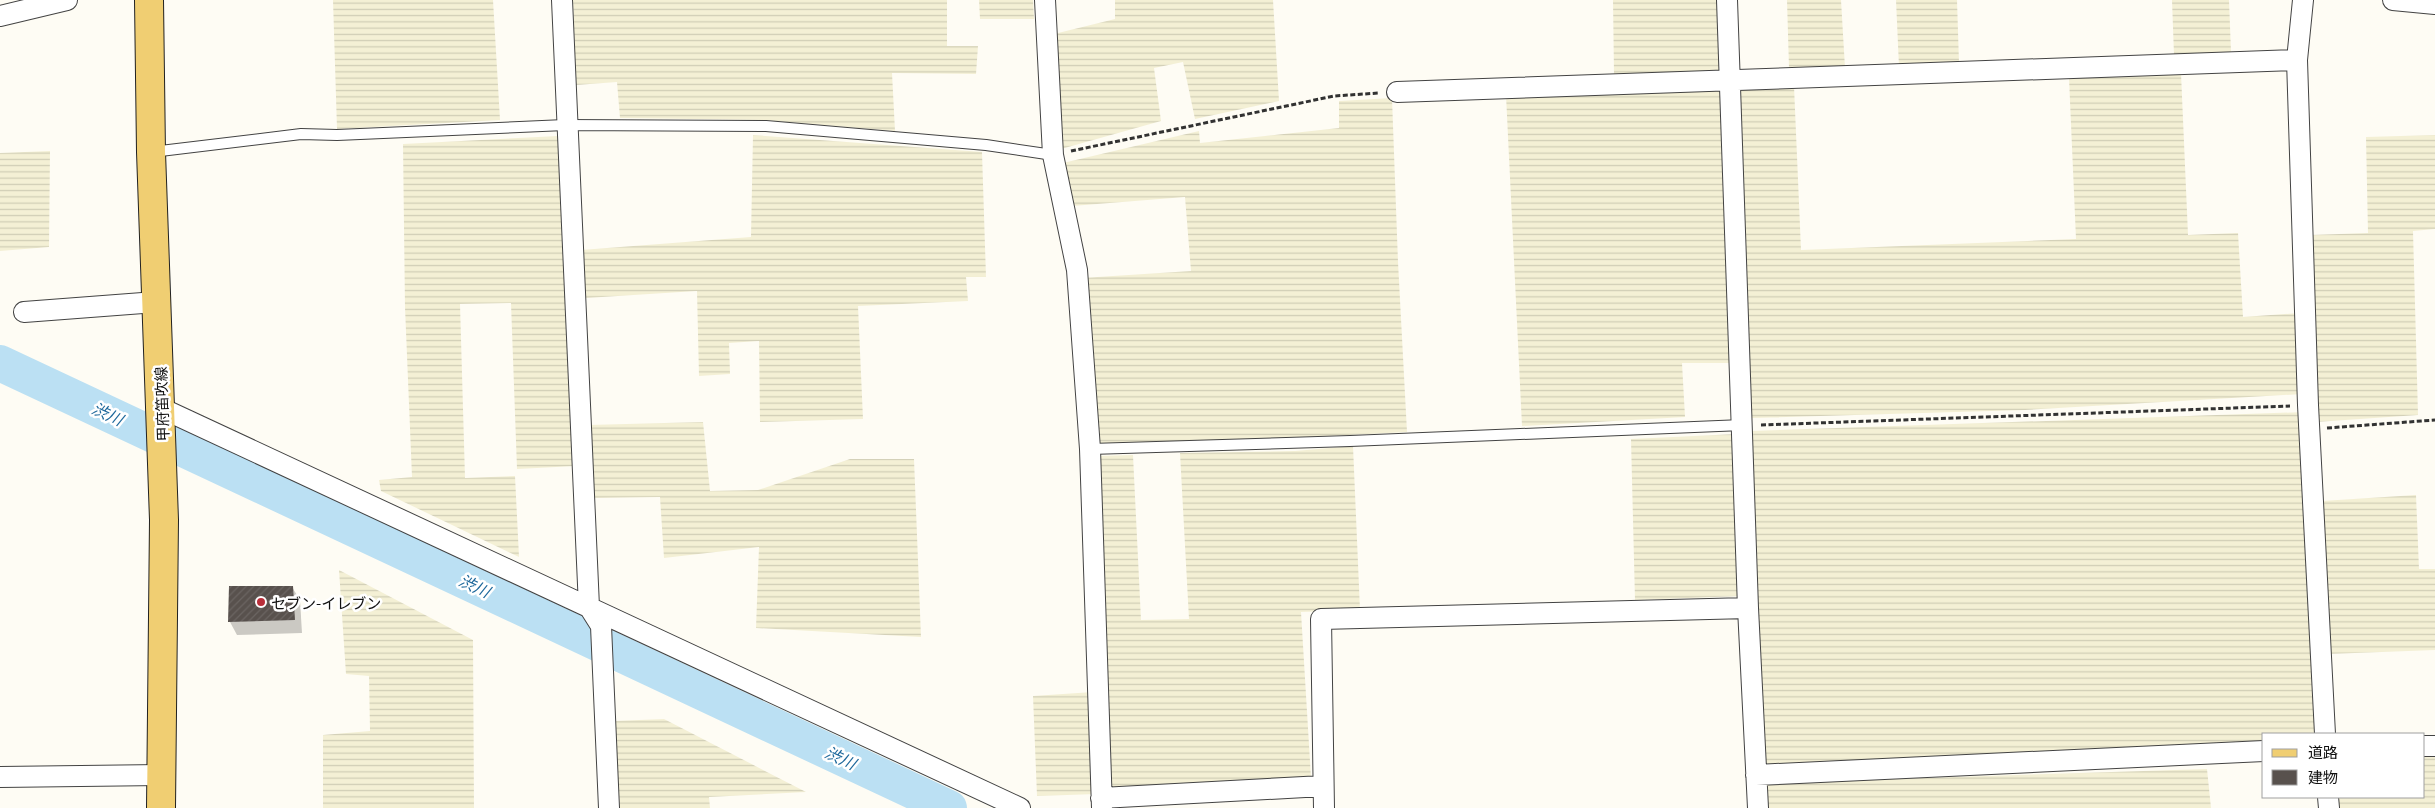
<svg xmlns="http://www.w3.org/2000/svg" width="2435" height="808" font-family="Georgia,'Noto Sans JP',serif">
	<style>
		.farmland { fill: url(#farmland-rules) }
		.shadow { fill: #0003 }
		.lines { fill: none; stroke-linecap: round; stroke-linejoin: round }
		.river { stroke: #bbe0f3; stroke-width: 36 }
		.building { fill: url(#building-hatch) }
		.service-casing { stroke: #434343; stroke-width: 12 }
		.minor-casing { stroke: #434343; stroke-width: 22 }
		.primary-casing { stroke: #212121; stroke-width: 30 }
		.path { stroke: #323232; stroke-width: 3; stroke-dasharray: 5 2.5; stroke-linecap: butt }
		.service { stroke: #fff; stroke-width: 10 }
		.minor { stroke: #fff; stroke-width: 20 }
		.primary { stroke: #f0ce72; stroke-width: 28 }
		.poi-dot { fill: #b92f3a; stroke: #fff; stroke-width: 2 }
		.labels { text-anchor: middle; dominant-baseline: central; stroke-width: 5; stroke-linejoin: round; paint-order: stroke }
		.street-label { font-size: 15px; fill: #101010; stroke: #fff }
		.poi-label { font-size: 15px; fill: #101010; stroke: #fff; text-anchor: start }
		.water-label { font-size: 16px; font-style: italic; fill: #1f699c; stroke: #fff }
	</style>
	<defs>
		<pattern id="farmland-rules" width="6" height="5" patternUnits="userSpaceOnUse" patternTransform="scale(1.25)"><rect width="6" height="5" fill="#f4f0d5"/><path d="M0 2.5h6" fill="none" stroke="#d0cdb6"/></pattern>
		<pattern id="building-hatch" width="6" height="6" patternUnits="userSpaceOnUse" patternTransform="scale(1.25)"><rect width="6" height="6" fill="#58514d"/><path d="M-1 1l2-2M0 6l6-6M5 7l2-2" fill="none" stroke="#6b6562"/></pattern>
	</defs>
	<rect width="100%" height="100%" fill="#fefcf4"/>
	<path class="farmland" d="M333 0H493L500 120 337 129Z
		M573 0H947V46H978L976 74 892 73 895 131 763 120 620 118 617 82 576 85Z
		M979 0H1033L1034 19H980Z
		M1115 0H1273L1279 101 1195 119 1183 62 1154 68 1161 121 1061 149 1054 34 1115 19Z
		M1613 0H1719L1721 72 1614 74Z
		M1787 0H1841L1845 68H1789Z
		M1896 0H1957L1959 63 1899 67Z
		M2172 0H2229L2231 52 2174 55Z
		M2181 73 2188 235 2238 233 2243 317 2300 313 2303 394 2025 410 1752 418 1739 87 1794 86 1801 250 2076 239 2069 78Z
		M1722 89 1733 363H1682L1685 417 1522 426 1506 95Z
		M1392 98 1398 262 1407 432 1097 448 1082 278 1191 271 1185 197 1072 206 1063 163 1199 131 1200 143 1339 128V101Z
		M753 135 982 152 986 277H966L968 301 858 306 863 419 760 422 759 341 729 343 730 374 699 376 697 291 586 298 581 250 751 237Z
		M2435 135V229L2413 231 2418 415 2316 422 2311 235 2368 233 2366 137Z
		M558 136 576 466 517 469 511 303 460 304 465 478 515 476 519 557 381 491 379 480 412 477 405 307 403 144Z
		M50 151 49 247 0 251V153Z
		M2306 412 2317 734H2264V746L1765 769 1751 431Z
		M703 422 710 491 758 490 850 459H914L921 637 756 628 759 547 664 558 660 497 593 498 588 425Z
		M1737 434 1741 596 1635 600 1631 439Z
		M1353 446 1360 610 1301 612 1311 778 1108 788 1098 456 1133 455 1141 620 1189 619 1180 453 1295 451Z
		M2416 495 2419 569H2435V650L2328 654 2322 501Z
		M339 570 473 640 474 808H323V735L370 731 369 676 346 674Z
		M1093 692 1097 794 1037 796 1033 696Z
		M664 719 806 792 709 797 710 808H620L614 721Z
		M2435 753V808H2336V797H2424V754Z
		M2207 769 2211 808H1766L1765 783Z"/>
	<path class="shadow" d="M230 587H292L300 600 302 633 237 635 230 622Z"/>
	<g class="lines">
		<path class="river" d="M0 363 949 808"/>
	</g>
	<path class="building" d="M229 586H293L295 620 228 622Z"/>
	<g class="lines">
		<g class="service-casing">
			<path id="service" d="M152 152 301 134 337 135 565 125 766 126 986 145 1053 155
				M1090 449 1350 441 1743 425"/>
		</g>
		<g class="minor-casing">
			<path id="minor" d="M562 0 589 607 601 626 609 808
				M1045 0 1053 155 1077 270 1090 449 1102 808
				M1727 0 1748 608 1758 808
				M2303 0 2297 60 2308 405 2325 734
				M2393 0 2435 4
				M0 16 67 0
				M1397 92 2297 60
				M24 312 156 302
				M161 408 1020 808
				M2424 746H2435
				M1756 775 2264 751
				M0 777 161 775
				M2328 797 2329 808
				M1101 798 1323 786
				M1324 808 1321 619 1748 608"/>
		</g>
		<g class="primary-casing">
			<path id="primary" d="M149 0 151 152 164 520 161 808"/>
		</g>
		<path class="path" d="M1071 151 1334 96 1379 93
			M1761 425 2290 406
			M2327 428 2435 420"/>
		<use href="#service" class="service"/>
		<use href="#minor" class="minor"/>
		<use href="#primary" class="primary"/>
	</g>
	<circle class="poi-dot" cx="261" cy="602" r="5"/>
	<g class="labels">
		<g class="street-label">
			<text transform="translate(161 404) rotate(-92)">甲府笛吹線</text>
		</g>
		<g class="poi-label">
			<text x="271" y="602">セブン-イレブン</text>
		</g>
		<g class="water-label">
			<text transform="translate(108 413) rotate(25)">渋川</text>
			<text transform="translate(475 585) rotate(25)">渋川</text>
			<text transform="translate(841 757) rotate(25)">渋川</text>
		</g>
	</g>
	<rect x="2262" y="733" width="162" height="65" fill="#ffffff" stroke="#9f9f9f"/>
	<rect x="2272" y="749" width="25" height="8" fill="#f0ce72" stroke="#9f9f9f"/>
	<text x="2308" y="758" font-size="15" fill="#101010">道路</text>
	<rect x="2272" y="770" width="25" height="15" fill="#58514d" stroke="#9f9f9f"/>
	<text x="2308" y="783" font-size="15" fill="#101010">建物</text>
</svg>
